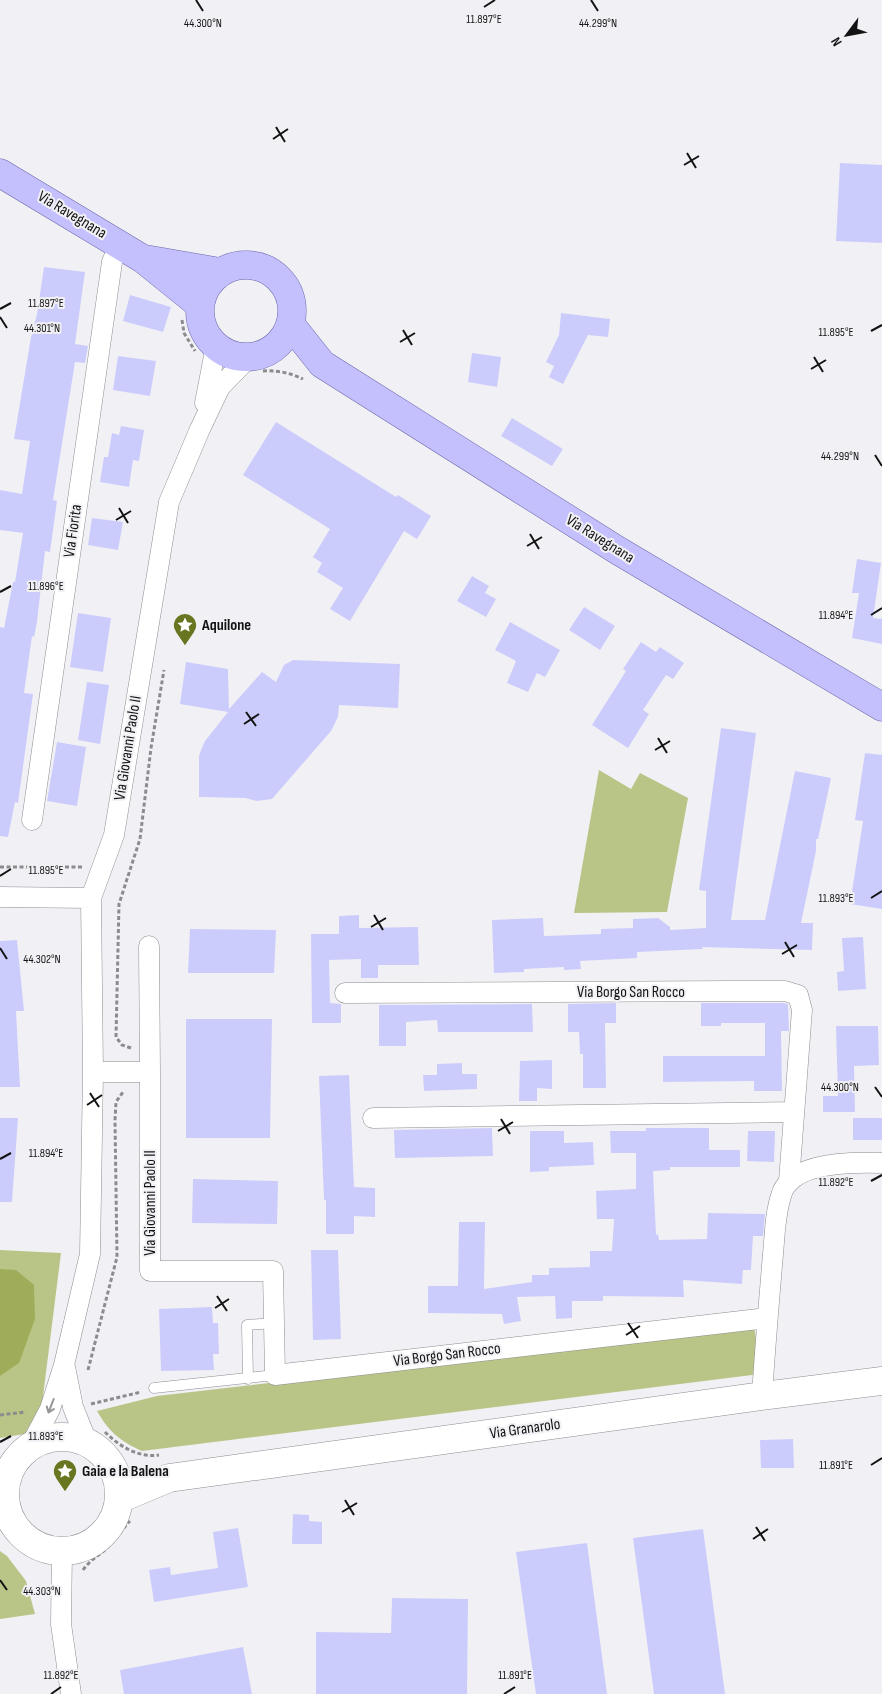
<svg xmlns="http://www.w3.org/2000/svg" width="882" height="1694" font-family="'Sofia Sans Condensed',sans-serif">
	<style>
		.green { fill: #b9c587 }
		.water { fill: #9fad5a }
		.building { fill: #ccccfc }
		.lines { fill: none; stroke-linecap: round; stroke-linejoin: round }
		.service-casing { stroke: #8d8d91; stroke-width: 11 }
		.minor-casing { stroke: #8d8d91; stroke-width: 21 }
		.secondary-casing { stroke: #8d8d91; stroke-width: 29 }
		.primary-casing { stroke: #6c68ab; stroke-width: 29 }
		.path { stroke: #8c8c8f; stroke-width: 3; stroke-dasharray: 4 2.5; stroke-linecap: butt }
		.service { stroke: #fff; stroke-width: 10 }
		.minor { stroke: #fff; stroke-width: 20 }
		.secondary { stroke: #fff; stroke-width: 28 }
		.primary { stroke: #c4c0fd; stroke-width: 28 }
		.oneway { stroke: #959595 }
		.ticks { fill: none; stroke: #131314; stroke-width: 2 }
		.labels { text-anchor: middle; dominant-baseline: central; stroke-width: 4; stroke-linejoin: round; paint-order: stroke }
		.street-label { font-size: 16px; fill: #131314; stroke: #f1f1f5 }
		.poi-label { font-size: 16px; font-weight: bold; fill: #131314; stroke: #f1f1f5; text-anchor: start }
		.ticks-label { font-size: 12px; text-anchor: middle; fill: #131314; stroke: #f1f1f5; stroke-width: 4; stroke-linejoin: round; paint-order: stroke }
	</style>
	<rect width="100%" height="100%" fill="#f1f1f5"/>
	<path class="green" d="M599 770 631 789 640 773 688 798 667 912 574 913Z
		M0 1250 61 1253 42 1404 25 1434 0 1438Z
		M750 1327 755 1331 760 1374 142 1451C120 1441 109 1432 97 1411L157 1396Z
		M0 1551 7 1556 26 1581 35 1614 0 1619Z"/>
	<path class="water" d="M0 1269 16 1270 34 1285 35 1319 19 1363 0 1376Z"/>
	<path class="building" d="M840 163 882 165V243L836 241Z
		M44 267 85 272 75 344 88 346 85 363 75 362 53 500 57 501 50 552 45 551 37 622 34 637 32 636 24 693 33 694 18 803 15 802 8 837 0 836V627L4 628 13 582H15L23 533 0 530V490L22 494 30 441 14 439 31 337 37 314Z
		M130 295 171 307 163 332 123 321Z
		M561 313 610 319 608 337 588 335 563 384 549 377 554 366 546 362 559 335Z
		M472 353 501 357 497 387 468 382Z
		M118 356 156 361 150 396 113 390Z
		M512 418 563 449 552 466 501 436Z
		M276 422 396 497 398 495 431 516 417 539 404 531 350 621 330 609 343 588 317 572 322 563 313 557 330 529 243 475Z
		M121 426 144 430 139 461 133 460 129 487 100 482 104 457H108L112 433 119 435Z
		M92 518 123 522 118 550 88 545Z
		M857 559 881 563 873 618 882 619V644L852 638 859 593H852Z
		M472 576 489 586 485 593 496 599 486 617 457 601Z
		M584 607 615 626 600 650 569 630Z
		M78 613 111 618 103 672 70 667Z
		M510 622 560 650 545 677 537 673 528 692 507 683 516 661 495 650Z
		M641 642 656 652 660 647 684 663 673 679 666 675 643 710 649 714 628 748 592 725 626 671 623 669Z
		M293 660 400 664 398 708 339 705 338 717 331 731 272 799 257 801 245 798 199 797V756L201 750 205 741 228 712 180 704 186 662 228 669 229 709 262 672 276 682 284 665Z
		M87 682 109 685 100 744 78 740Z
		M721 728 756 733 731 920H765L795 771 831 778 818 839H816V851L801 923H813L812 950 702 947 703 949 637 952V958L580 961 581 969 564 970V967L524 969V972L494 973 492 920 543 918 544 936 601 934V929L633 928V919L658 918 670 927V930L706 928V891L699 890Z
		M57 742 86 747 77 806 47 801Z
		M865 753 882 755V909L850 904 863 821 855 820Z
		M359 915V928L418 927 419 965H378V978H361V959L329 960 330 1003 341 1004V1023H312L311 934H339V916Z
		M190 929 276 930 274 973H188Z
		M863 937 866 989 838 991 837 972 844 971 842 938Z
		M17 940 24 1011H16L20 1087H0V941Z
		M616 1003V1023H605L606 1088H583V1054H580L579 1032H568V1004Z
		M701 1003H783L788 1004 789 1031H781L782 1091H754V1081L663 1082V1056H765V1023H721V1026H701Z
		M532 1004 533 1032H438L437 1020 406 1022V1046H379V1005Z
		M186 1019H272L270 1138H186Z
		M836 1026H878L879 1065 854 1066 855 1112H823V1096H838Z
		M552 1060V1089L537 1088V1101H519L520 1061Z
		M462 1063V1074H477V1089L424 1091 423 1075H437V1064Z
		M349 1075 354 1187 375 1188V1217L354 1216V1234H326V1200H324L319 1076Z
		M0 1118H18L12 1202H0Z
		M853 1118H882V1140H853Z
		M492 1128 493 1156 395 1158 394 1130Z
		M646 1128H709V1150H740V1167H670V1170L653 1171 656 1235 658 1234 659 1240 707 1239 708 1213 765 1214 763 1236H753L751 1270H743L742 1284 683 1280 684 1297 603 1296V1301H572V1318L556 1319 555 1296 517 1297 521 1321 504 1324 502 1314 428 1313V1286H458L459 1222H485L484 1289 532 1282V1275H549V1268L590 1267V1251H612L614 1219H597L596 1191 636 1189V1153H611L610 1131H646Z
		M530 1131H564V1143L593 1142 594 1165 549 1167V1171L530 1172Z
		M748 1131H775L774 1162 747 1161Z
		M193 1179 278 1181 277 1224 192 1223Z
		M311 1250H338L341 1339 313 1340Z
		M212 1307 213 1323H218L219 1354H213L214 1370 161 1371 159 1309Z
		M793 1439 794 1468H761L760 1440Z
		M293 1514 309 1515V1521L322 1522V1544H292Z
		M238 1528 248 1587 154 1602 149 1570 170 1567 171 1575 218 1568 213 1532Z
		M703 1529 725 1694H654L633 1538Z
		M587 1543 607 1694H536L516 1552Z
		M392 1598 468 1599 467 1694H316V1632L391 1633Z
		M243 1647 252 1694H124L120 1670Z"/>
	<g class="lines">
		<g class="service-casing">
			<path id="service" d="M248 1379 247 1325 274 1323
				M154 1388 275 1375"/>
		</g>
		<g class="minor-casing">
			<path id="minor" d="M205 403 216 346
				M32 820 112 262 120 244
				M0 897 91 898
				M149 946 150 1072
				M345 993 730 991H785L798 995 802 1010 789 1181
				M93 1072H150V1271H273L275 1375 767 1318
				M373 1118 794 1112
				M65 1367 73 1407 87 1442
				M762 1396C765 1348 769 1301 773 1254 775 1234 775 1212 782 1193 783 1189 787 1184 790 1181 808 1162 858 1162 882 1163
				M31 1445 50 1409 64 1365 90 1254 93 1072 91 898 114 835 169 502 200 429 220 387 249 357
				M62 1551 61 1624 71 1694"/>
		</g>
		<g class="secondary-casing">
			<path id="secondary" d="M5 1494a57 57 0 1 1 114 0a57 57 0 1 1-114 0Z
				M119 1499 169 1478 762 1396 882 1381"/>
		</g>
		<g class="primary-casing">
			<path id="primary" d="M0 173 143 259 200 305
				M145 259 220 272
				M200 311a46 46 0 1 1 92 0a46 46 0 1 1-92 0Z
				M291 325 322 364 617 550 882 707"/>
		</g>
		<path class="path" d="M182 320 184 333 195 351
			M263 371C277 370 291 373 303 379
			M0 867H82
			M131 1048 122 1045 116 1037 119 904 140 839 151 748 164 670
			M88 1370 117 1257 115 1120 116 1102 123 1092
			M91 1404 141 1392
			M0 1415 26 1412
			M105 1432C119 1446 138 1458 159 1455
			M83 1570C90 1560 100 1555 109 1546 117 1538 122 1529 130 1521"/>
		<use href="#service" class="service"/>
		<use href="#minor" class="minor"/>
		<use href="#secondary" class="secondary"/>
		<use href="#primary" class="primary"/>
	</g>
	<defs><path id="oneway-shaft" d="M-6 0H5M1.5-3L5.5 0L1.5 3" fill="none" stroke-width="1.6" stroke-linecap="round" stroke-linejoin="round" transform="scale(1.25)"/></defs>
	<use class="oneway" href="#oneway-shaft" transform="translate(51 1406) rotate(111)"/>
	<path class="ticks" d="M196 0 203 11M591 0 598 11M484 7 495 0M276 127 285 142M273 139 288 129M687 153 696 168M684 165 699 156M0 309 11 303M0 317 7 328M403 330 412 345M871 331 882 325M400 342 415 333M814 357 823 372M811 369 826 360M875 455 882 466M119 508 128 523M116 520 131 511M530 534 539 549M527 546 542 537M0 592 11 586M871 615 882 608M246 712 256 726M244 724 259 714M658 738 667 753M655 750 670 741M0 876 11 869M871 898 882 891M374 915 383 930M371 927 386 918M785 942 794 957M0 948 7 959M782 954 797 945M875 1087 882 1097M90 1093 99 1107M87 1105 102 1095M501 1119 510 1134M498 1131 513 1122M0 1159 11 1153M871 1181 882 1175M217 1296 227 1311M215 1308 229 1299M628 1323 638 1338M626 1335 640 1326M0 1442 11 1436M871 1465 882 1458M345 1500 354 1515M342 1512 357 1503M756 1527 765 1541M753 1539 768 1529M0 1580 7 1590M51 1694 61 1687M504 1694 515 1687"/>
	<defs>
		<g id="sight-pin" transform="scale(1.25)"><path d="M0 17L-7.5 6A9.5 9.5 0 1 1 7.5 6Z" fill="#697621" stroke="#f1f1f5"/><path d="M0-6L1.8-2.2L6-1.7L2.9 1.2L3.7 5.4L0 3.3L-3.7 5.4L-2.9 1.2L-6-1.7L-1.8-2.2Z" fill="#fff"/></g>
	</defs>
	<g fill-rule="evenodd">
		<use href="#sight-pin" x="185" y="625"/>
		<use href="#sight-pin" x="65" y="1471"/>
	</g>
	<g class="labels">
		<g class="street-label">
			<text transform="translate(72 215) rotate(31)">Via Ravegnana</text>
			<text transform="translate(73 531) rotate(-82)">Via Fiorita</text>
			<text transform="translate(600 539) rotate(32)">Via Ravegnana</text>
			<text transform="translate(128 748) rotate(-81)">Via Giovanni Paolo II</text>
			<text x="631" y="992">Via Borgo San Rocco</text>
			<text transform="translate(150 1203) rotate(-90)">Via Giovanni Paolo II</text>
			<text transform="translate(447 1355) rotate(-7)">Via Borgo San Rocco</text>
			<text transform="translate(525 1429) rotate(-8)">Via Granarolo</text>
		</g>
		<g class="poi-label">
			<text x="202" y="625">Aquilone</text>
			<text x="82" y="1471">Gaia e la Balena</text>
		</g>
	</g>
	<g class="ticks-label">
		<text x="484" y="23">11.897°E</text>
		<text x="203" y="27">44.300°N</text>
		<text x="598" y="27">44.299°N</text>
		<text x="46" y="307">11.897°E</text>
		<text x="42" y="332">44.301°N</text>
		<text x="836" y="336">11.895°E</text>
		<text x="840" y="460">44.299°N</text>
		<text x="46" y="590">11.896°E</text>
		<text x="836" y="619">11.894°E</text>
		<text x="46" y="874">11.895°E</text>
		<text x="836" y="902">11.893°E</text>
		<text x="42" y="963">44.302°N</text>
		<text x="840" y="1091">44.300°N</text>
		<text x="46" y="1157">11.894°E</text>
		<text x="836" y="1186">11.892°E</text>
		<text x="46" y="1440">11.893°E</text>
		<text x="836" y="1469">11.891°E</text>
		<text x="42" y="1595">44.303°N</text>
		<text x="61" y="1679">11.892°E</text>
		<text x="515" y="1679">11.891°E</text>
	</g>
	<g transform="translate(847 35) rotate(238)" stroke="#f1f1f5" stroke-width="4" paint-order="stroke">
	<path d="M0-4L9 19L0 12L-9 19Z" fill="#131314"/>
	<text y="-8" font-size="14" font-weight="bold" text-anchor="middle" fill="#131314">N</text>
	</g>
</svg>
